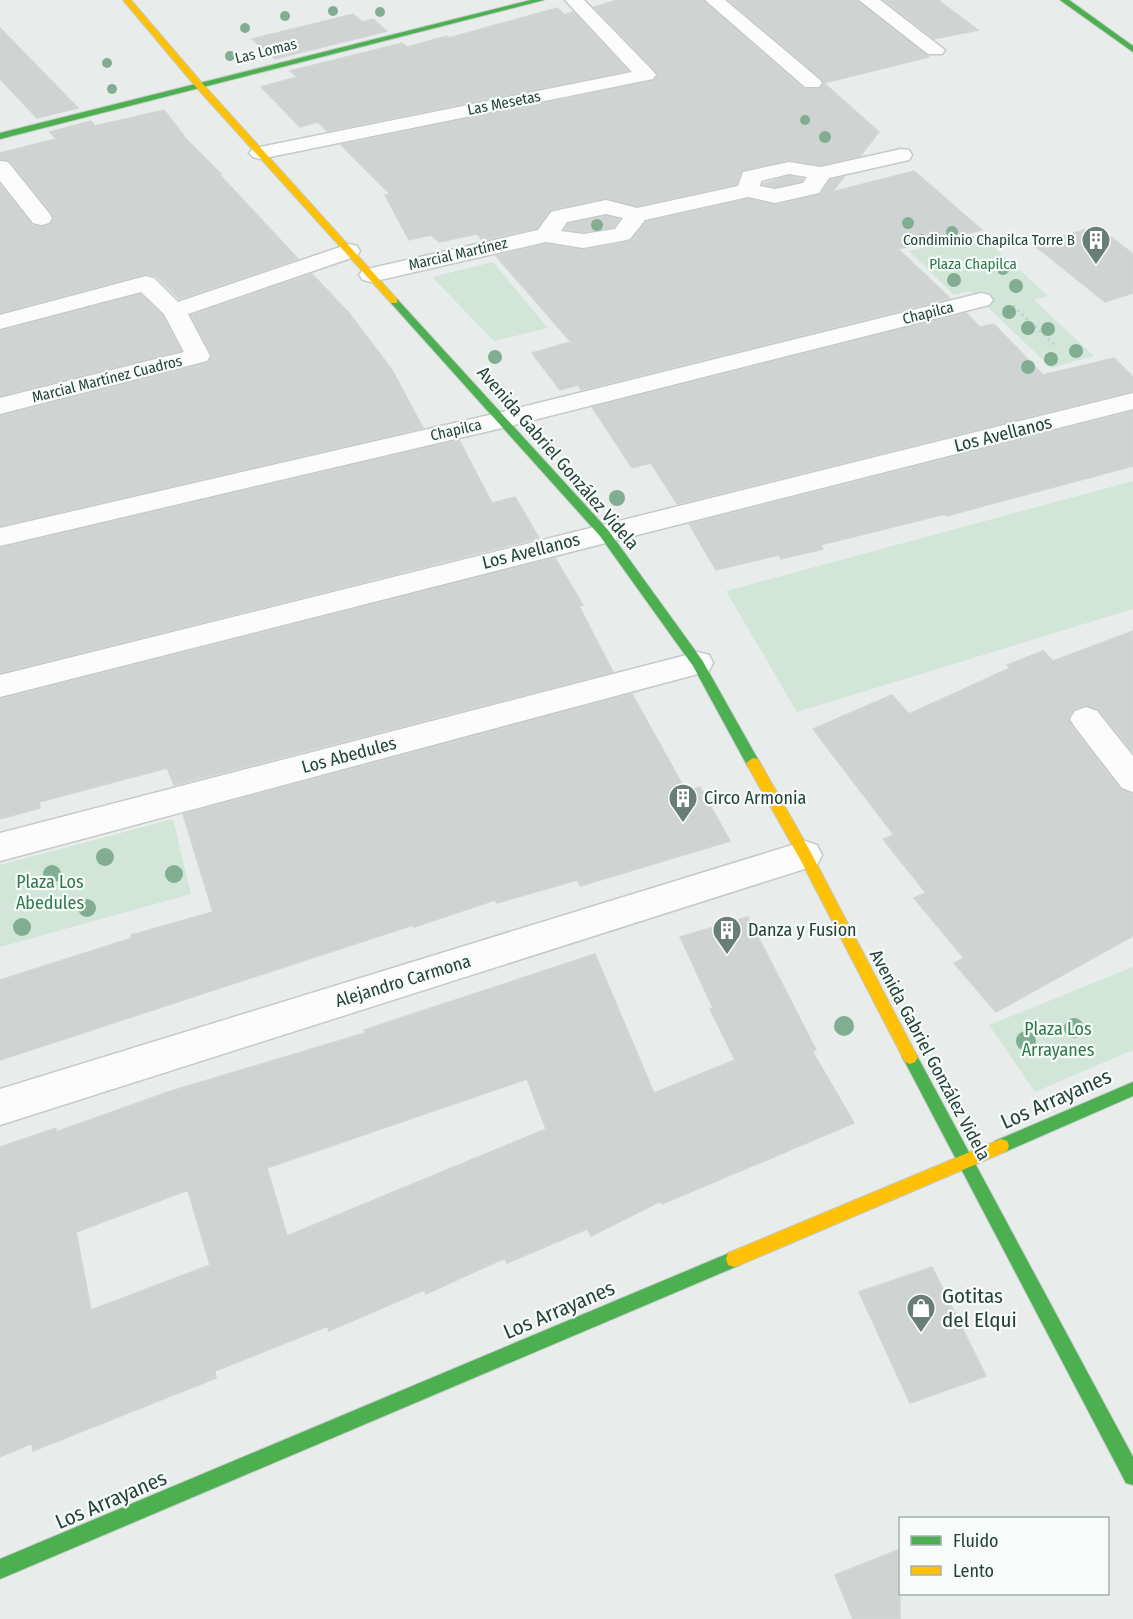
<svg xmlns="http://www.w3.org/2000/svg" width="1133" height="1619" font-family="'Fira Sans Condensed',sans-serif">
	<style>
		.green { fill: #d1e6d8 }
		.building { fill: #cfd4d2; stroke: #d1d6d4; stroke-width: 1.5; fill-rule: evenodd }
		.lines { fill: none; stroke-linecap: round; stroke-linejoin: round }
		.street-casing { stroke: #c5cac8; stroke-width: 3 }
		.fast-casing { stroke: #c3cbc8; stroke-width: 2 }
		.slow-casing { stroke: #c3cbc8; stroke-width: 2 }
		.path-far1 { stroke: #c3ccca; stroke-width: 2; stroke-dasharray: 2 3; stroke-linecap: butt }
		.path { stroke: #c3ccca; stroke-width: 3; stroke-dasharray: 2 4; stroke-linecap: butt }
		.street { fill: #fcfcfc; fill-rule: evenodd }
		.fast { fill: #4caf50; fill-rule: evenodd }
		.slow { fill: #ffc107; fill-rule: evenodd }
		.tree { fill: #81ae93 }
		.labels { text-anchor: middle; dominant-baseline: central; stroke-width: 4.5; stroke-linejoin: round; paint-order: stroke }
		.far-street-label { font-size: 15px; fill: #24423a; stroke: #f7fbf9 }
		.far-poi-label { font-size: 15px; fill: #24423a; stroke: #f7fbf9; text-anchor: end }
		.far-park-label { font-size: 15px; fill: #2d7a4b; stroke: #f7fbf9 }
		.street-label { font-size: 18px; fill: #24423a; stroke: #f7fbf9 }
		.poi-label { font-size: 18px; fill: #24423a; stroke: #f7fbf9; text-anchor: start }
		.park-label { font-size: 18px; fill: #2d7a4b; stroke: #f7fbf9 }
		.near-street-label { font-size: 21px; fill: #24423a; stroke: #f7fbf9 }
		.near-poi-label { font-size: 21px; fill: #24423a; stroke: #f7fbf9; text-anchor: start }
	</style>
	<rect width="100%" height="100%" fill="#e8edeb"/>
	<path class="green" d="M980 234 1048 296 1034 300 1094 356 1051 368 971 291 954 295 909 251Z
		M493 262 548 328 494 341 432 277Z
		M1133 481V609L797 712 726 591Z
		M173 819 191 894 0 947V865Z
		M1133 967V1050L1035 1092 989 1025Z"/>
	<path class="building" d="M617 0H703L804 89H819L824 83 879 132 860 156 821 165 789 160 743 170 736 184 637 206 606 198 558 208 549 211 537 228 482 240 477 234 439 242 431 235 409 240 385 195 390 194 341 145 653 81 658 75 655 70 594 7Z
		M728 0H857L929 57 824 83Z
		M884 0H938L978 30 934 39Z
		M557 8 565 15 573 12 628 71 327 131 318 122 300 127 261 87 297 77 290 71 402 43 407 47 447 36 449 38Z
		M353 14 362 22 373 19 387 31 275 59 252 39Z
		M0 28 78 108 37 118 0 79Z
		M164 110 187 140 221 174H219L298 259 179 299 156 276 145 274 0 313V185L32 225 40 227 50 225 54 219 51 212 10 161 0 159V153L56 139 50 132 91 121 95 126Z
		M914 171 982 230 898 249 950 298 581 390 578 385 560 390 532 353 571 342 496 256 546 244 583 250 623 243 632 240 646 222 748 199 776 205 819 195 830 180 844 177 832 192Z
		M789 176 803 179 802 181 775 187 763 184Z
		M606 216 619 219 614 227 583 232 565 229 568 224Z
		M1097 226 1133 254V293L1105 302 1034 245Z
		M312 274 349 313 392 370 423 428 0 526V416L208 363 212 355 191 315Z
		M140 294 162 315 181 351 0 396V331Z
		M966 313 980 327 994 324 1043 375 1114 358 1133 377V391L677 504 651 463 632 468 592 407Z
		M1133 411V466L946 516 945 514 820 545 823 549 781 559 779 555 716 570 689 524Z
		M459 440 492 503 515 497 539 538 0 673V548Z
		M555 558 583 605 579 606 613 672 174 785 167 768 39 802 40 808 0 819V699Z
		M1133 631V752L1098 709 1085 705 1074 709 1068 718 1073 728 1120 789 1133 794V936L996 1012 954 963 964 958 914 898 926 893 883 839 894 835 813 729 892 695 909 714 1010 668 1007 665 1043 651 1053 661Z
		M632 694 686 791 700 787 730 841 580 886 577 880 497 903 495 900 414 927 413 925 0 1060V980L132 938 131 935 213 912 183 814Z
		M748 917 816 1050 812 1051 854 1123 662 1204 661 1201 591 1236 587 1229 507 1263 505 1258 426 1294 424 1290 329 1331 328 1326 215 1371 216 1378 33 1451 32 1443 0 1457V1147L56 1128V1132L171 1091 365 1033 364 1030 595 954 654 1093 735 1060 710 1009 713 1008 680 937ZM527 1079 546 1129 287 1236 267 1168ZM188 1190 210 1265 91 1310 76 1232Z
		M932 1267 986 1376 910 1403 859 1292Z
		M900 1549V1619H853L835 1575Z"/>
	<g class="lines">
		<g class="street-casing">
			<path id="street" d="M565 0H584L653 71 656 75 653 79 260 159 253 157 249 153 253 149 260 147 632 72Z
				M705 0H725L819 79 822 83 819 87H805Z
				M859 0H880L945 50 942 54H928Z
				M901 149 909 150 912 155 909 160 829 178 819 193 775 203 748 197 645 220 630 239 622 241 583 248 546 242 371 282 363 280 359 275 363 270 538 230 551 212 559 210 606 200 637 208 738 186 743 172 789 162 821 167ZM789 174 807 177 803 183 775 189 760 186 761 181ZM606 214 623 218 615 229 583 234 561 231 567 222Z
				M0 161 8 162 49 213 52 218 49 223 41 225 33 223 0 181Z
				M349 244 357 246 360 251 357 256 188 314 210 356 207 361 0 414V398L184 352 164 314 141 292 0 329V315L146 276 154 278 178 302Z
				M981 293 989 295 993 300 989 305 502 428 0 546V528L502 412Z
				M1133 393V409L0 697V675Z
				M698 652 709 655 713 663 709 671 0 861V833Z
				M1086 707 1097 711 1133 756V792L1122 788 1075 727 1070 719 1075 711Z
				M805 841 817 845 822 855 817 865 0 1125V1089Z"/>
		</g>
		<g class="fast-casing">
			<path id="fast" d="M531 0H544L0 139V133Z
				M1060 0H1069L1133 46V52Z
				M394 298 397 299 608 530 702 660 760 763 758 767H748L693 666 600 536 391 303V299Z
				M910 1050 915 1052 1133 1457V1485L1126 1483 905 1062 902 1057 905 1052Z
				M1133 1082V1096L1007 1151 1001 1153 995 1151 993 1146 995 1141Z
				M734 1251 740 1253 742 1259 740 1265 0 1579V1559Z"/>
		</g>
		<g class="slow-casing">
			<path id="slow" d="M123 0H131L202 83 397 299V303H391L196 87Z
				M753 758 758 759 810 851 915 1052 918 1057 915 1062 910 1064 905 1062 800 859 746 763Z
				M1001 1139 1007 1141 1009 1146 1007 1151 740 1265 734 1267 728 1265 726 1259 728 1253Z"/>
		</g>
		<path class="path-far1" d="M964 262 973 271"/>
		<path class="path" d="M1013 306 1057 347"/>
		<use href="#street" class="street"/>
		<use href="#fast" class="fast"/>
		<use href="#slow" class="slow"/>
	</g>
	<g class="tree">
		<circle cx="333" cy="11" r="5"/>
		<circle cx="380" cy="12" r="5"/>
		<circle cx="285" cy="16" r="5"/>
		<circle cx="245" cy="28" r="5"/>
		<circle cx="230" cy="56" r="5"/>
		<circle cx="107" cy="63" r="5"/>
		<circle cx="112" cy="89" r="5"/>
		<circle cx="805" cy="120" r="5"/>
		<circle cx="825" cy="137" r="6"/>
		<circle cx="908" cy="223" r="6"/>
		<circle cx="597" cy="225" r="6"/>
		<circle cx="952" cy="232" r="6"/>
		<circle cx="921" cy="240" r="6"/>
		<circle cx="1003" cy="269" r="6"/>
		<circle cx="954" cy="280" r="7"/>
		<circle cx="1016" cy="286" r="7"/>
		<circle cx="1009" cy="312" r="7"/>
		<circle cx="1028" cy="328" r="7"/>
		<circle cx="1048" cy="329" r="7"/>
		<circle cx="1076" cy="351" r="7"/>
		<circle cx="495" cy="357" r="7"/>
		<circle cx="1051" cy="359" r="7"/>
		<circle cx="1028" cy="367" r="7"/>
		<circle cx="617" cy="498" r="8"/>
		<circle cx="105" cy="857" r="9"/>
		<circle cx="52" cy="874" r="9"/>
		<circle cx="174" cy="874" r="9"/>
		<circle cx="87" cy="908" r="9"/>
		<circle cx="22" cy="927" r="9"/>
		<circle cx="844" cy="1026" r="10"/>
		<circle cx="1074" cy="1028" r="10"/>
		<circle cx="1026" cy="1041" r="10"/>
	</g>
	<defs>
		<g id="building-pin" transform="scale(1.5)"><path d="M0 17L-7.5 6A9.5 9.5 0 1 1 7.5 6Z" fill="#697e78" stroke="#f7fbf9"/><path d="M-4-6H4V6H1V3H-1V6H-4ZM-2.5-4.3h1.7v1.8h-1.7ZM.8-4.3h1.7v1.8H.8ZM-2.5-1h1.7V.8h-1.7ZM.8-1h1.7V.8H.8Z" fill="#fff"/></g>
		<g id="shop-pin" transform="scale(1.5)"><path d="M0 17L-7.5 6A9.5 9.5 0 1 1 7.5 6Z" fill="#697e78" stroke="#f7fbf9"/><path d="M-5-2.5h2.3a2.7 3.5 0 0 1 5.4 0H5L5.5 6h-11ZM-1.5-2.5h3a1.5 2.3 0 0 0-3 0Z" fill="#fff"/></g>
	</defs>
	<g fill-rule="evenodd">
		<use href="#building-pin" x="1096" y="240"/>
		<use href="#building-pin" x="683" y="798"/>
		<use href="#building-pin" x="727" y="930"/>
		<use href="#shop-pin" x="921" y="1308"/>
	</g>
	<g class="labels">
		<g class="far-street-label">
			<text transform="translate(266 51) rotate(-14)">Las Lomas</text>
			<text transform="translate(504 103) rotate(-11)">Las Mesetas</text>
			<text transform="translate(458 254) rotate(-13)">Marcial Martínez</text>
			<text transform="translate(928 313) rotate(-14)">Chapilca</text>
			<text transform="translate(107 379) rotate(-14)">Marcial Martínez Cuadros</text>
			<text transform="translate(456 430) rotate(-13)">Chapilca</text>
		</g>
		<g class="far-poi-label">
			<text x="1075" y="240">Condiminio Chapilca Torre B</text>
		</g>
		<g class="far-park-label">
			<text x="973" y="264">Plaza Chapilca</text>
		</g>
		<g class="street-label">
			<text transform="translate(1003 434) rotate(-14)">Los Avellanos</text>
			<text transform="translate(558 458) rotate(49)">Avenida Gabriel González Videla</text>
			<text transform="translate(531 551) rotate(-14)">Los Avellanos</text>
			<text transform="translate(349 755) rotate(-15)">Los Abedules</text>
			<text transform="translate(403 981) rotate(-17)">Alejandro Carmona</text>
			<text transform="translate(930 1055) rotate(62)">Avenida Gabriel González Videla</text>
		</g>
		<g class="poi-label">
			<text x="704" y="798">Circo Armonia</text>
			<text x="748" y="930">Danza y Fusion</text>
		</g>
		<g class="park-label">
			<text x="50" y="882">Plaza Los<tspan x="50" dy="21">Abedules</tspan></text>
			<text x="1058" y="1029">Plaza Los<tspan x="1058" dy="21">Arrayanes</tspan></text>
		</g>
		<g class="near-street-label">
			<text transform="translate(1056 1099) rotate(-24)">Los Arrayanes</text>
			<text transform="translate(559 1310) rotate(-23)">Los Arrayanes</text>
			<text transform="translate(111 1500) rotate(-23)">Los Arrayanes</text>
		</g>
		<g class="near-poi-label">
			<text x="942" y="1296">Gotitas<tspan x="942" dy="24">del Elqui</tspan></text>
		</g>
	</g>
	<rect x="899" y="1517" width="210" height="78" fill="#f7fbf9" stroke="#a3b1ad" stroke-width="1.5"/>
	<rect x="911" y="1536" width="30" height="9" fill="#4caf50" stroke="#a3b1ad" stroke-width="1.5"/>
	<text x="953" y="1547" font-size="18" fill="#24423a">Fluido</text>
	<rect x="911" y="1566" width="30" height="9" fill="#ffc107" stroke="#a3b1ad" stroke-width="1.5"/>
	<text x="953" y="1577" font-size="18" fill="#24423a">Lento</text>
</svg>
